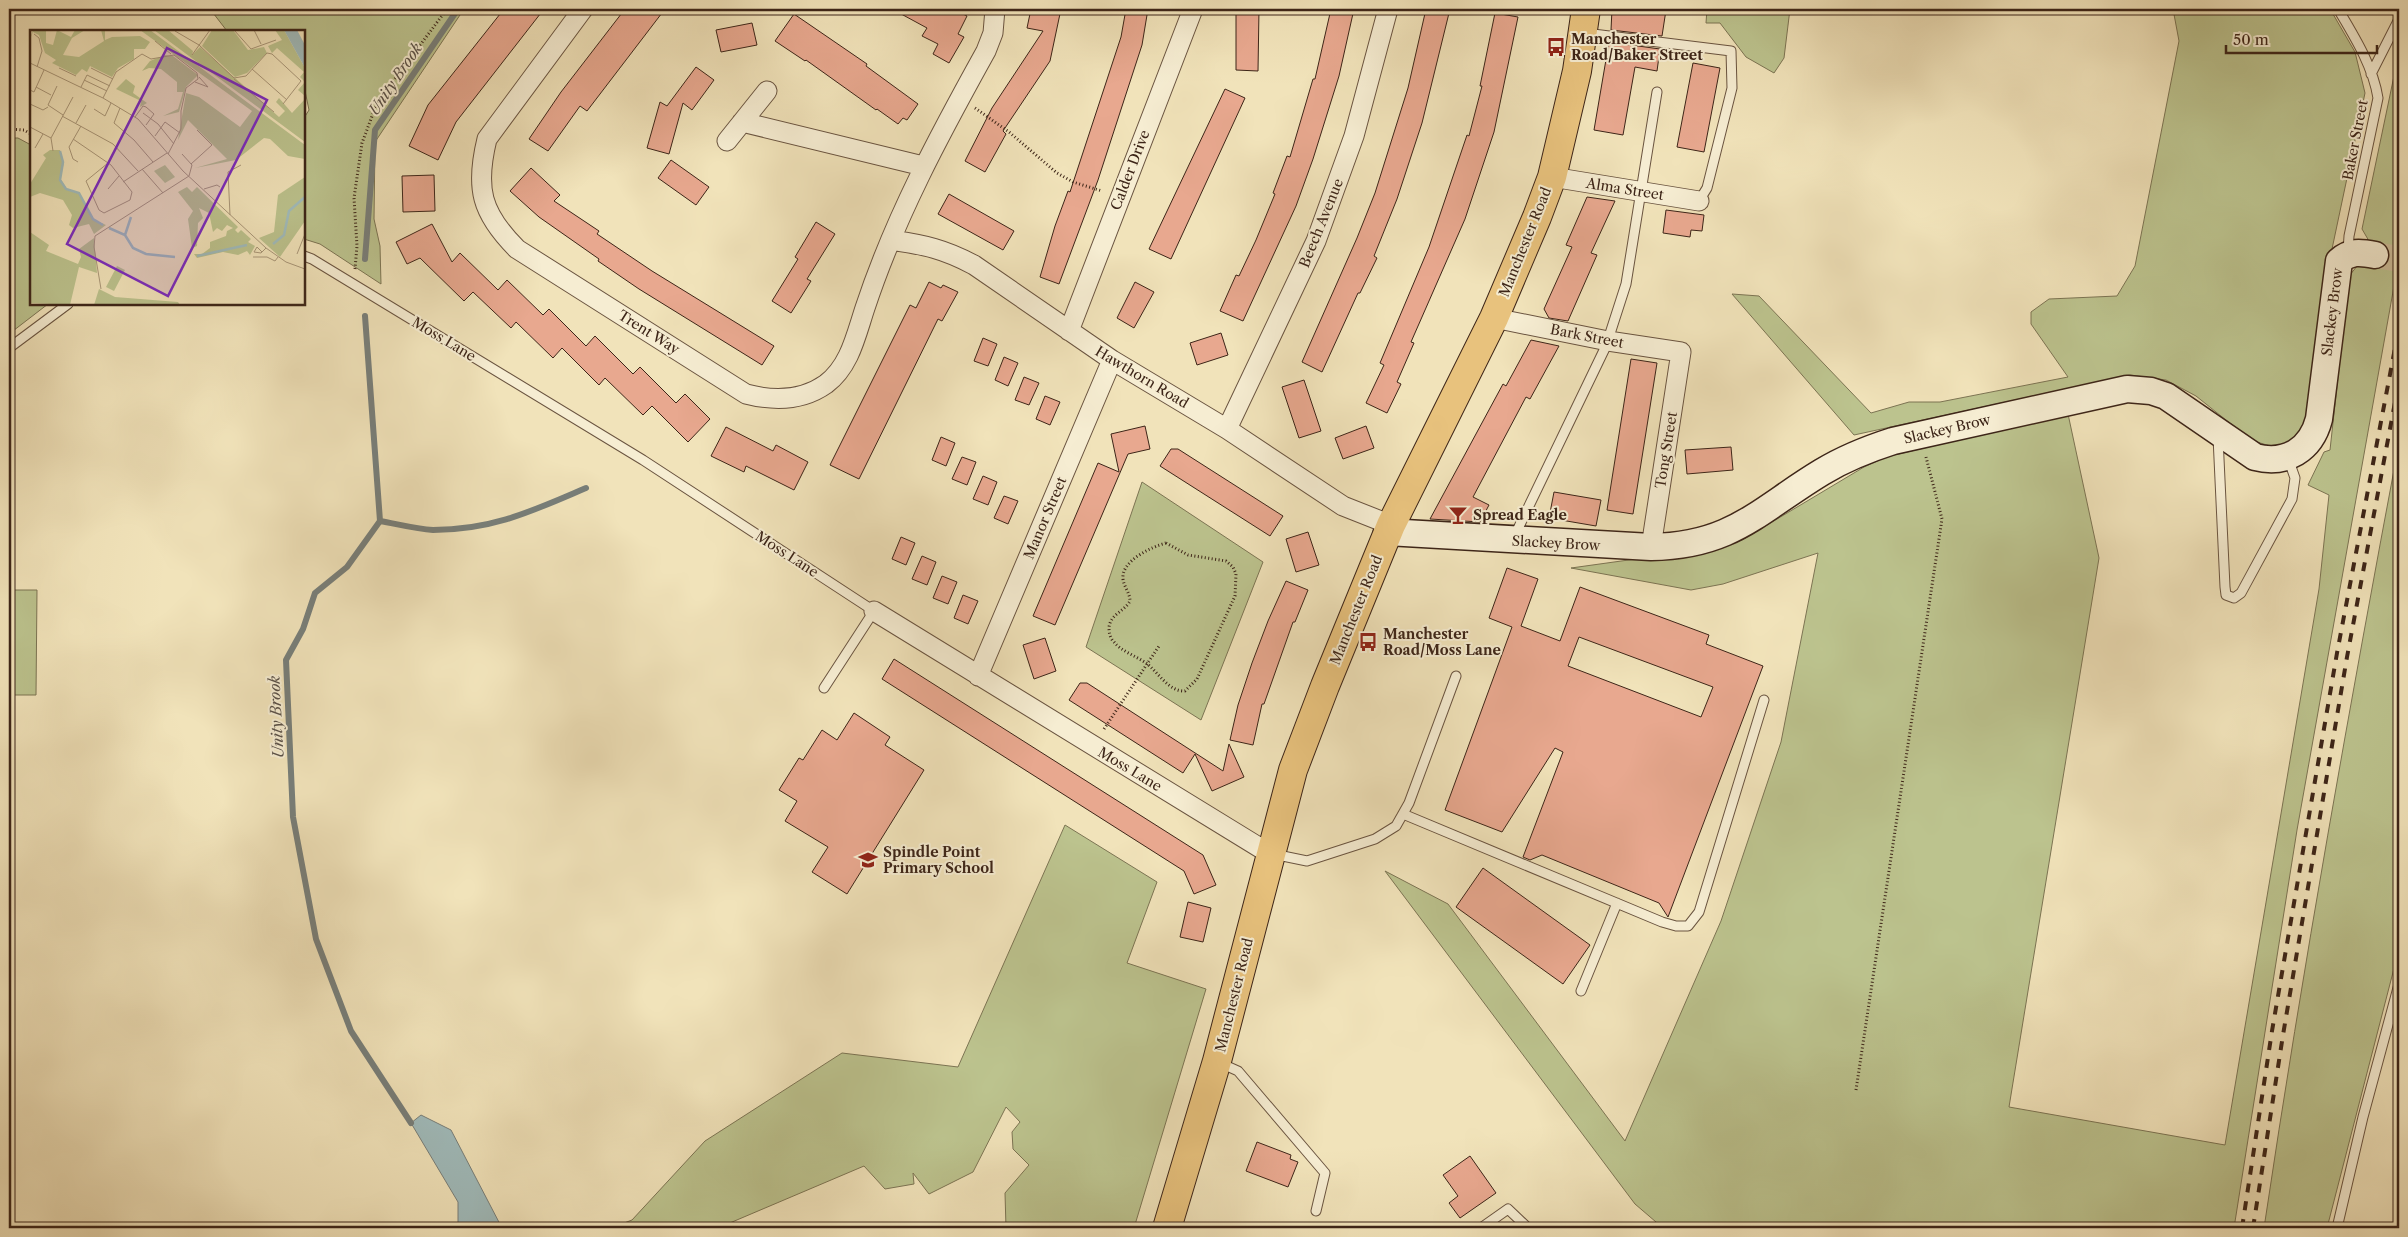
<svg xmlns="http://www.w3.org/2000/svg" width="2408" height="1237" font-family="'Libre Caslon Text',serif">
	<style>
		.green { fill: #bcc38e; stroke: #7c7453 }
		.water { fill: #a0bbbb; stroke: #787f7a }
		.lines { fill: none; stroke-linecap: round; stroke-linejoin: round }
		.stream { stroke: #787f7a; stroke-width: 6 }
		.building { fill: #e8a88f; stroke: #3d2518; fill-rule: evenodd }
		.secondary-tunnel { stroke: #cdbd9a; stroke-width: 26; stroke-dasharray: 26 13; stroke-linecap: butt }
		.lane-casing { stroke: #6a5440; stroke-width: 11 }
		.street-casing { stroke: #6a5440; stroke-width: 21 }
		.secondary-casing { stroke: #3d2518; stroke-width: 29 }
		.primary-casing { stroke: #3d2518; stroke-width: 30 }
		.path { stroke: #3d2518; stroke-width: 3; stroke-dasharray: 1 2.5; stroke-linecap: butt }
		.lane { stroke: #f6edd2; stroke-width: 9 }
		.street { stroke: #f6edd2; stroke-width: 19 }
		.secondary { stroke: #f6edd2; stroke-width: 26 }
		.primary { stroke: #e8c27d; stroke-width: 28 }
		.rail { stroke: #3d2518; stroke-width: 4; stroke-dasharray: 9 9; stroke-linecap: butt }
		.labels { text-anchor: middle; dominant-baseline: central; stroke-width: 4; stroke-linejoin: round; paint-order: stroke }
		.poi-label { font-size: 14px; font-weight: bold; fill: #3d2518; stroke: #f6edd2; text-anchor: start }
		.street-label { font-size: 14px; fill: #3d2518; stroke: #f6edd2 }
		.water-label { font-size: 15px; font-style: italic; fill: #5b5249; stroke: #f6edd2 }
		.inset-river { fill: none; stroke: #a0bbbb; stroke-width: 2.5 }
		.inset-road { fill: none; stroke: #a99779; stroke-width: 1 }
		.view { fill: #7b2cbf; fill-opacity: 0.15; stroke: #7b2cbf; stroke-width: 2.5 }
		.inset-edge { fill: none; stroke: #3d2518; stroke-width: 2.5 }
	</style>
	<rect width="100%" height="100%" fill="#f1e3ba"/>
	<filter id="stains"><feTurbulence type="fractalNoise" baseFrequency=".004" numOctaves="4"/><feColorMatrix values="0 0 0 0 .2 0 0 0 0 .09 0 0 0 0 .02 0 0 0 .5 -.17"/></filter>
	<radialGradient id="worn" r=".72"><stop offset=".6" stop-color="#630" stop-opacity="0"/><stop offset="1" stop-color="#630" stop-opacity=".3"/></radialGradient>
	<path class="green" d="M210 9H464L375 142 374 219 380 246 381 284 320 244 304 239V118L309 110 304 86V31H227Z
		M1707 9 1766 12 1767 9H1790L1784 58 1774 73 1746 57 1720 23H1706Z
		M2173 9H2327L2333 14 2355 52 2365 93 2332 249 2313 414 2293 444 2276 448 2251 440 2196 396 2166 380 2130 375 1854 435 1732 294 1759 296 1871 413 1909 402H1940L2068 377 2031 324V312L2049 299 2117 296 2135 266 2179 41Z
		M2399 52V258L2297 830 2234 1228H1663L1635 1204 1385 871 1448 904 1625 1141 1721 921 1781 742 1818 553 1723 584 1691 590 1571 568 1650 557 1697 554 1720 548 1742 540 1864 467 1886 457 2068 414 2099 558 2009 1107 2225 1145 2319 589 2329 495 2308 485 2324 452 2330 450 2349 276 2358 265 2369 241 2362 229Z
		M9 138H18L31 145V304H48L9 334Z
		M2399 443V949L2327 1228H2264C2303 966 2350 704 2399 443Z
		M1142 482 1263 562 1201 720 1086 647Z
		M9 590H37L36 695H9Z
		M1065 825 1157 882 1127 963 1206 989 1134 1228H1006L1005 1193 1029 1165 1013 1149 1012 1132 1020 1122 1006 1107 973 1172 929 1194 913 1173 914 1184 885 1189 864 1166 718 1228H611L632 1220 705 1141 842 1053 958 1067Z"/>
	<path class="water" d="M421 1115 451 1130 502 1228H458V1202L411 1123Z"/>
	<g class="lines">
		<path class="stream" d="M365 259 375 130 458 9
			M365 316 380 521 347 567 315 593 303 629 286 660 293 817 316 939 351 1031 411 1123
			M380 521C397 524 416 529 433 530 493 530 532 511 586 488"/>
	</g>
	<path class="building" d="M504 9H544L456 122 438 160 409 146 428 105Z
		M625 9H665L587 111 580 106 548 151 529 139 561 92Z
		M892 9H953L967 16 958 34 964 37 949 63 933 54 938 44 922 36 927 28Z
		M1031 9H1061L1050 61 1003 131 1006 134 985 172 965 161 992 108 1043 31 1027 28Z
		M1126 9H1148L1142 45 1098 180 1059 284 1040 277 1055 226 1068 191 1070 192 1121 37Z
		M1236 9H1259L1258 71 1236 70Z
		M1331 9H1354L1339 76 1313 159 1296 206 1243 321 1220 311 1236 275 1239 276 1256 240 1275 194 1273 193 1287 156 1290 157 1313 79H1315Z
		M1426 9H1450L1422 123 1397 199 1374 256 1377 258 1360 293H1358L1322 372 1302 362 1357 238 1375 193 1408 88Z
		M1612 9 1666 10 1662 36 1611 30Z
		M1495 13 1518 17 1494 132 1465 219 1411 342 1414 343 1397 382 1401 384 1387 413 1366 403 1384 365 1380 363 1429 247 1467 135 1469 136 1482 86H1480Z
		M794 14 867 64 866 66 918 104 907 120 903 118 898 124 877 109 876 110 806 60 805 61 775 41Z
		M752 23 757 45 721 52 716 30Z
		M1609 42 1660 49 1657 71 1635 67 1623 135 1594 130Z
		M1693 63 1720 68 1704 152 1677 147Z
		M696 67 714 80 692 110 683 103 669 154 647 148 660 102 667 106Z
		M1225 89 1245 98 1171 259 1149 249Z
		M671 160 709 187 696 205 658 178Z
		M531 168 560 195 554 201 599 231 597 234 652 271 774 346 762 365 639 289 598 261 599 259 539 217 510 191Z
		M434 175 435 211 403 212 402 176Z
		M949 194 1014 231 1003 250 938 214Z
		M1587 197 1615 201 1591 253 1597 255 1568 321 1549 318 1544 309 1572 247 1566 245Z
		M1666 210 1704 215 1702 231 1691 230 1690 237 1663 233Z
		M816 222 835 234 807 279 811 281 791 313 772 301 798 259 795 257Z
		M432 224 452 262 460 253 498 290 507 280 543 315 549 309 586 346 595 336 633 374 640 367 676 403 685 394 710 419 688 442 652 406 643 415 605 378 599 385 562 348 553 358 516 322 511 328 473 292 464 301 420 258 407 264 396 242Z
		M929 282 941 288 943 285 958 292 942 321 938 319 859 479 830 465 910 305 916 308Z
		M1135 282 1154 292 1134 328 1117 318Z
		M1221 333 1228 355 1197 365 1190 343Z
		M983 338 997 344 988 366 974 361Z
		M1531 340 1559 346 1530 399 1526 397 1473 497 1489 505 1480 522 1430 519 1503 384 1506 386Z
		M1004 357 1018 363 1008 386 995 380Z
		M1631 359 1657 363 1633 514 1607 510Z
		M1024 377 1039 383 1029 405 1015 400Z
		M1304 380 1321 431 1299 438 1282 387Z
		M1045 396 1060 402 1050 425 1036 419Z
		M1145 426 1150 449 1128 454 1055 625 1033 616 1098 463 1119 472 1111 434Z
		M1366 426 1374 448 1343 459 1335 438Z
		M726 427 773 451 776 445 808 462 794 490 746 466 744 472 711 456Z
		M941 437 955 443 946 466 932 460Z
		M1731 447 1733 470 1687 474 1685 450Z
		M1171 449H1178L1283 516 1270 536 1160 466Z
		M962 457 976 462 967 485 952 479Z
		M983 476 997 482 988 505 973 499Z
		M1554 492 1601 500 1596 526 1549 518Z
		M1004 496 1018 501 1008 524 994 518Z
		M1308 532 1319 565 1296 572 1286 539Z
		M901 537 915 543 906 565 892 559Z
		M922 556 936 562 927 585 912 579Z
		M1507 568 1538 579 1521 626 1560 641 1580 587 1709 635 1706 644 1763 666 1668 917 1659 903 1542 855 1530 860 1523 857 1563 752 1555 748 1502 832 1445 810 1512 627 1489 618ZM1579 637 1713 687 1701 717 1568 666Z
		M942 576 957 582 948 604 933 598Z
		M1286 581 1308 590 1295 622H1293L1264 704H1262L1253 745 1230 740 1238 705 1252 663 1268 621Z
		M963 595 978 601 968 624 954 618Z
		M1045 638 1056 671 1034 679 1023 645Z
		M894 659 1203 855 1216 885 1194 894 1184 871 882 679Z
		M1080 683H1087L1223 771 1229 744 1244 777 1212 791 1195 754 1183 773 1069 700Z
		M854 713 890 737 885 745 924 770 847 894 812 872 828 847 785 821 797 801 779 790 799 758 803 760 822 730 837 740Z
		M1483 868 1590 945 1563 984 1456 907Z
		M1188 902 1211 908 1203 942 1180 937Z
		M1257 1142 1291 1155 1290 1159 1298 1162 1288 1187 1246 1171Z
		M1470 1156 1496 1193 1460 1218 1449 1203 1458 1196 1443 1175Z"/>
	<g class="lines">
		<path class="secondary-tunnel" d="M2375 255 2399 259"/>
		<g class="lane-casing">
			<path id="lane" d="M2338 9C2354 36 2373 66 2378 98L2349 236 2348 251
				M1585 33 1731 51 1732 88 1707 188 1699 201
				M2371 74 2399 19
				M304 256 312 259 643 460 874 611 824 688
				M9 348 68 304
				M2218 437 2225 587 2226 595 2234 598 2241 593 2292 499 2295 478 2288 458
				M1514 537 1606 346 1626 284 1657 92
				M1403 814 1662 922 1676 926H1688L1699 912 1764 700
				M1273 854 1307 861 1375 839 1396 826 1409 803 1456 676
				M1581 991 1617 903
				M1220 1063 1238 1071 1325 1173 1316 1211
				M1481 1228 1508 1209 1528 1228
				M2337 1228 2363 1117 2399 984"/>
		</g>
		<g class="street-casing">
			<path id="street" d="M583 9 487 139C475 188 481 213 517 249L746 394C773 401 802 401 826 384 850 366 856 335 865 308 895 217 940 134 986 51L993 33 995 9
				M742 122 923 166
				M727 141 767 91
				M1552 177 1699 201
				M891 240C925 245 944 249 974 265L1112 360 1227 429 1343 506 1391 525
				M1494 318 1608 341 1681 352 1651 547
				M1069 331 1193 9
				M1227 429 1316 241 1354 136 1388 9
				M874 611 1270 854
				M978 676 1112 360"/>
		</g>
		<g class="secondary-casing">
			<path id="secondary" d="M1387 532 1651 547C1732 546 1759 510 1822 472 1845 458 1868 449 1893 441L2127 389 2151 391 2166 396 2255 457C2286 465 2311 450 2319 419L2339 261C2350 251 2360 252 2375 255"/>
		</g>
		<g class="primary-casing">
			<path id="primary" d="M1167 1228 1217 1061 1293 770 1325 686 1391 525 1494 318 1537 217 1552 177 1577 71 1586 9"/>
		</g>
		<path class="path" d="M975 108 1009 132 1057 173 1073 182 1102 191
			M9 129 24 130 31 134
			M355 269 357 246 354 198 362 143 377 103 447 9
			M1166 543 1188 555 1226 561 1233 567 1236 574 1235 596 1197 679 1185 691C1169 692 1158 672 1146 663 1136 656 1121 651 1114 642 1110 638 1109 633 1109 628 1110 614 1124 612 1130 601 1130 593 1124 587 1123 579 1121 561 1151 547 1166 543Z
			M1104 729 1159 646
			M1856 1090 1942 519 1926 457"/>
		<use href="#lane" class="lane"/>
		<use href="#street" class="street"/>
		<use href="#secondary" class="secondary"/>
		<use href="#primary" class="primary"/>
		<path class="rail" d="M2242 1228 2272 1031 2337 653 2399 327
			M2253 1228 2283 1035 2347 657 2399 381"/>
	</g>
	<defs>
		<g id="bus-bare" transform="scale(1.5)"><path d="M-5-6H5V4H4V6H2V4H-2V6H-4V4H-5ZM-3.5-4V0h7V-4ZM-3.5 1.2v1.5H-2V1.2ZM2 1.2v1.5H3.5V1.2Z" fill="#8f2418" stroke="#f6edd2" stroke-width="2.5" paint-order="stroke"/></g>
		<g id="bar-bare" transform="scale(1.5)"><path d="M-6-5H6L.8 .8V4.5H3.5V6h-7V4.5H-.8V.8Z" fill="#8f2418" stroke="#f6edd2" stroke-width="2.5" paint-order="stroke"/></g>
		<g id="school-bare" transform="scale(1.5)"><path d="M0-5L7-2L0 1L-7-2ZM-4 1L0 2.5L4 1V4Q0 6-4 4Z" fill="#8f2418" stroke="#f6edd2" stroke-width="2.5" paint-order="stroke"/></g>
	</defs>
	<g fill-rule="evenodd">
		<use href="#bus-bare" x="1556" y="47"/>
		<use href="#bar-bare" x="1458" y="515"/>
		<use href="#bus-bare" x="1368" y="642"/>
		<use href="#school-bare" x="868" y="860"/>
	</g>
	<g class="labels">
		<g class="poi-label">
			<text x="1571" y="39">Manchester<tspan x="1571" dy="16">Road/Baker Street</tspan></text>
			<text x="1473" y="515">Spread Eagle</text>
			<text x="1383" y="634">Manchester<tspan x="1383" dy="16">Road/Moss Lane</tspan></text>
			<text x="883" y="852">Spindle Point<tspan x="883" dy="16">Primary School</tspan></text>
		</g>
		<g class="street-label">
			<text transform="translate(2355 140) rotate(-79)">Baker Street</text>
			<text transform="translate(1130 170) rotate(-69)">Calder Drive</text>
			<text transform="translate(1625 189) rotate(9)">Alma Street</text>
			<text transform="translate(1321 223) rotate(-68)">Beech Avenue</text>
			<text transform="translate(1525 242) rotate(-68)">Manchester Road</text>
			<text transform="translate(2332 312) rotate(-83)">Slackey Brow</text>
			<text transform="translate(649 332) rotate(32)">Trent Way</text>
			<text transform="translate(1587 336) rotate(11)">Bark Street</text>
			<text transform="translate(444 339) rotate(31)">Moss Lane</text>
			<text transform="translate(1142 377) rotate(31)">Hawthorn Road</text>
			<text transform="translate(1947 429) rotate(-13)">Slackey Brow</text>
			<text transform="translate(1666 450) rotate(-81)">Tong Street</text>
			<text transform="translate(1045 518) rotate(-67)">Manor Street</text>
			<text transform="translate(1556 543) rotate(3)">Slackey Brow</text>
			<text transform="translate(787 554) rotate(33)">Moss Lane</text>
			<text transform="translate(1356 610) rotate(-68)">Manchester Road</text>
			<text transform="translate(1130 769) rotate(31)">Moss Lane</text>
			<text transform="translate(1234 995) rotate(-76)">Manchester Road</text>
		</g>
		<g class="water-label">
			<text transform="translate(395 79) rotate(-56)">Unity Brook</text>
			<text transform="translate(276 717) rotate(-93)">Unity Brook</text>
		</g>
	</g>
	<g transform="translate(30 30)">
		<rect width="275" height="275" fill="#f1e3ba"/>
		<path d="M3 0H16V13L23 15 27 0 41 7 45 0H55L42 8 33 25 49 27 74 11 71 0H75V10L82 7 110 6 120 12 115 19H104V29L88 38 82 47 60 36 57 42 52 39 46 45 22 33 26 30 15 23 9 5 3 2 0 9ZM110 0H120L275 115V129L258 126 240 109 234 108 206 130 165 138 197 129 158 90 148 110 156 63 169 67 210 97 222 81ZM124 0H138L163 21 162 25 170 17 249 87 255 81 246 72 249 68 262 83 275 69V112ZM182 0H203L218 20 234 17 237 23 217 43 205 47 172 16ZM245 0H254L275 38V66L268 60 275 52 270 47 274 42 247 18 242 23 238 16 252 10ZM135 25 143 26 168 45 156 57 149 82 133 86 148 79 153 62H147V52L131 39 119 38 112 41 120 31ZM96 49 105 56 103 63 117 73 110 77 111 71 86 59ZM20 120H30L34 133 30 148 37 159 49 163 64 190 76 195 64 204 59 194 43 198 39 195 42 185 33 170 10 163 0 167V154L16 128 13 125ZM135 135 145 147 135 153 124 141ZM275 147V191L250 227 229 208 244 202 248 165ZM157 157 162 162 167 157 208 197 205 200 208 203 211 200 221 209 218 212 225 216 220 225 217 221 208 225 193 222 167 228 164 224H172L180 218V212L196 206 197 201 203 198 197 195 192 201 187 198 183 202 179 183 169 178 173 188 168 193 167 216 162 218 158 189 163 181 148 162ZM0 202 19 215 16 221 48 234 51 227 49 219 64 208 67 243 49 237 40 275 0 273ZM87 236 95 240 84 261 76 257ZM69 259 85 267 148 272 150 275H64Z" fill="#bcc38e"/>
		<path d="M254 0H267L275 15V38Z" fill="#a0bbbb"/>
		<path class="inset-river" d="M30 121 33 132 30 150 36 159 49 163 63 189 73 195M79 198 95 205 103 218 116 224 145 227M95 205 101 187M243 214 254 205 259 181 275 167M167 226 217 215"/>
		<path class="inset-road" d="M204 0 221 19 246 10M224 0 231 14M145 1 169 15 204 48 216 46 237 23 242 24 271 51 253 74M4 4 9 8 12 21 7 37M125 11 141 24M162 25 180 0M0 33 73 68 108 89 153 141 236 218 256 232 275 239M29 38 46 46M61 38 83 49M222 39 257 70M204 49 244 82M54 50 77 61M165 52 178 57 169 47M27 56 18 75 33 85M6 57 21 65M51 57 57 45 80 56M0 60 4 62 14 40M73 68 86 42 112 24 121 29 144 25 167 43 168 49 156 58 151 81V99L138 124M0 74 13 80 18 77M90 78 84 93 104 110 123 132M64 79 75 86 81 73M113 83 128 94 144 114M32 86 83 114 108 141M105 87 113 76 116 77 124 84 116 95M46 93 56 75M0 97 21 108M125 106 135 92 150 103M43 109 81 135 102 162 100 170 74 183 69 180 56 151 78 133M5 118 13 104M23 121 21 108 43 67M48 132 43 129 39 117 51 96M161 134 182 115 167 100M112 139 133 163M93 152 137 123M78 159 89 146M174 159 187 155 190 157M200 185 198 142 211 135M232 222 227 217 224 222 231 223 236 218M267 224 275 204M223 227H237L245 231 248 227M71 259 64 217 65 206 159 146 162 135 152 124"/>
		<path class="view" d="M137 18 237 70 138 266 37 214Z"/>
		<rect width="275" height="275" class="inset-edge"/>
	</g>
	<rect width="2408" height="1237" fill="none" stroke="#f1e3ba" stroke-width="30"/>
	<rect x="10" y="10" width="2388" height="1217" fill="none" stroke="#3d2518" stroke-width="2.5"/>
	<rect x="15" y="15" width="2378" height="1207" fill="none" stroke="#3d2518"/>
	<path d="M2226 45v8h151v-8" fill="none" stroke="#3d2518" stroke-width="2.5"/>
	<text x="2233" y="45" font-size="15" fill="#3d2518" stroke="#f6edd2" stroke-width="4" paint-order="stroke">50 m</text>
	<rect width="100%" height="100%" filter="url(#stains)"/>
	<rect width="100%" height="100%" fill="url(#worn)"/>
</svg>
